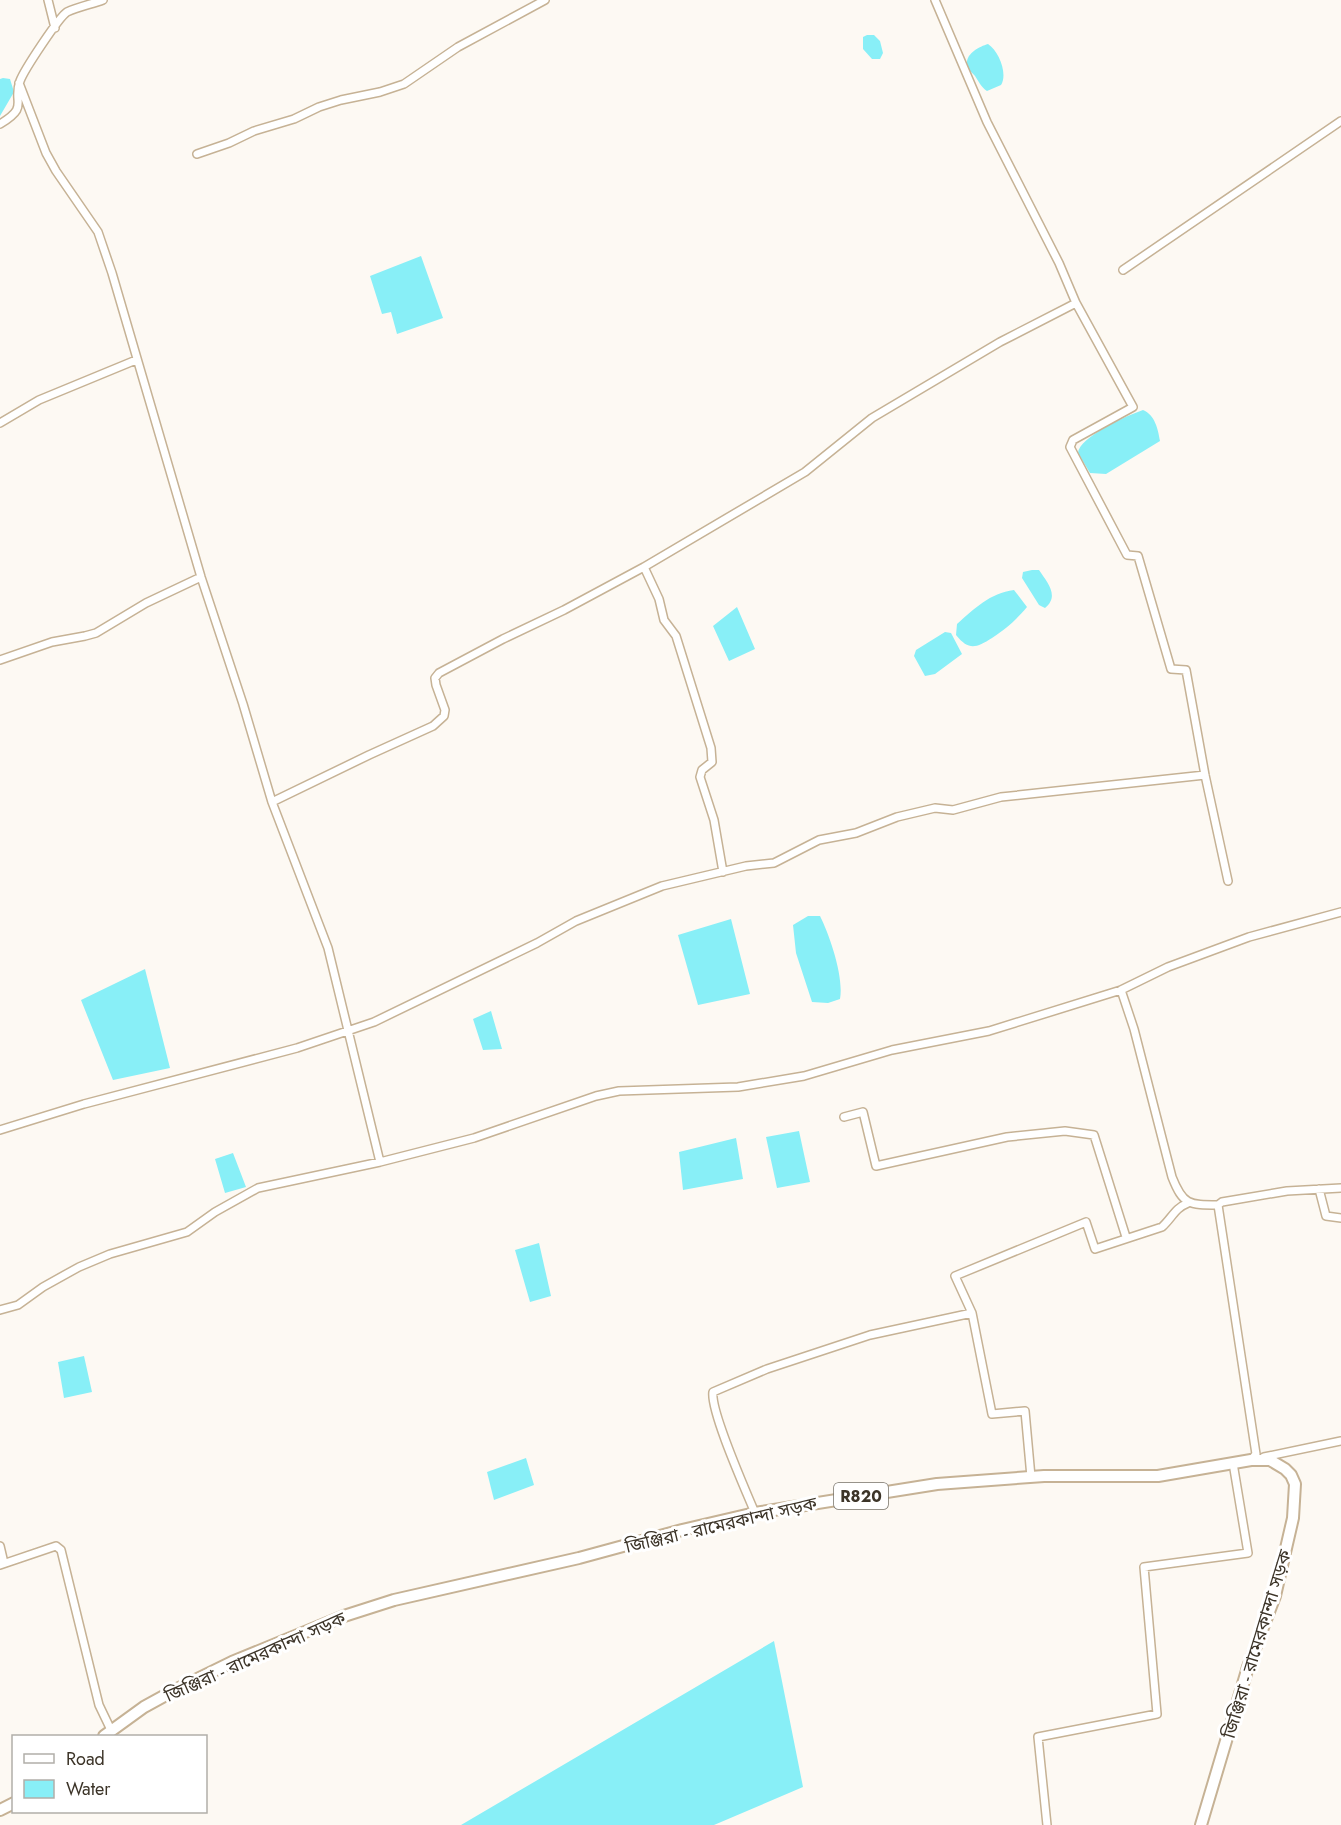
<svg xmlns="http://www.w3.org/2000/svg" width="1341" height="1825" font-family="Jost,'Noto Sans Bengali',sans-serif">
	<style>
		.water { fill: #88eff7 }
		.lines { fill: none; stroke-linecap: round; stroke-linejoin: round }
		.minor-casing { stroke: #c6b295; stroke-width: 10 }
		.primary-casing { stroke: #c6b295; stroke-width: 14 }
		.minor { stroke: #fff; stroke-width: 7 }
		.primary { stroke: #fff; stroke-width: 10 }
		.labels { text-anchor: middle; dominant-baseline: central; stroke-width: 6; stroke-linejoin: round; paint-order: stroke }
		.shield { fill: #fff; stroke: #767168; stroke-width: 1.5 }
		.shield-label { font-size: 16px; font-weight: bold; fill: #3c3428 }
		.street-label { font-size: 18px; fill: #3c3428; stroke: #fff }
	</style>
	<rect width="100%" height="100%" fill="#fdf9f3"/>
	<path class="water" d="M867 35H874L880 41 883 53 880 59H872L863 49V37Z
		M988 44C999 51 1008 74 1001 85L987 91C981 87 979 82 975 76 973 73 969 71 968 68 963 55 978 47 988 44Z
		M3 78 10 79 14 92 0 116V79Z
		M421 256 443 318 397 334 391 312 382 314 370 276Z
		M1143 410C1155 415 1158 429 1160 441L1106 474 1090 473 1078 453C1079 437 1128 415 1143 410Z
		M1032 570H1039C1047 582 1060 596 1045 608L1039 605 1022 578 1023 572Z
		M1014 590 1027 607C1015 621 1008 627 992 638 976 648 969 651 956 635L957 624C974 609 990 593 1014 590Z
		M737 607 755 649 729 661 713 626Z
		M945 632 951 633 962 654 935 674 925 676 914 656 916 650Z
		M808 916H820C830 936 844 977 840 999L828 1003 812 1002 796 953 793 925Z
		M731 919 750 994 698 1005 678 935Z
		M145 969 170 1068 113 1080 81 1000Z
		M491 1011 502 1049 483 1050 473 1019Z
		M799 1131 810 1182 777 1188 766 1137Z
		M736 1138 743 1179 683 1190 679 1152Z
		M233 1153 246 1187 225 1193 215 1159Z
		M539 1243 551 1296 530 1302 515 1250Z
		M84 1356 92 1392 64 1398 58 1362Z
		M526 1458 534 1485 494 1500 487 1472Z
		M774 1641 803 1787 714 1825H461Z"/>
	<g class="lines">
		<g class="minor-casing">
			<path id="minor" d="M48 0 55 28
				M19 83 46 153 56 171 98 232 112 273 201 577 243 704 272 802 328 948 380 1162
				M0 124C30 106 12 103 20 81 24 70 59 17 67 12 78 7 92 4 103 0
				M197 154 229 143 254 131 294 119 319 107 341 100 380 92 404 84 458 47 545 0
				M1123 270 1341 121
				M1076 303 1133 407 1073 440 1070 447 1127 555 1138 556 1171 669 1186 670 1205 775 1228 881
				M0 423 39 400 136 360
				M644 567 659 599 664 620 676 636 711 748 712 762 702 770 700 777 714 820 723 872
				M0 660 52 642 85 636 96 633 146 603 201 577
				M272 802 369 755 433 726 444 716 445 710 436 685 435 678 439 673 503 639 564 610 644 567 805 472 872 418 1000 342 1076 303 1059 263 987 122 935 0
				M1121 990 1168 967 1249 937 1341 912
				M844 1117 863 1112 876 1166 1007 1137 1065 1131 1094 1135 1126 1237
				M0 1130 84 1104 297 1048 374 1022 537 943 576 921 662 886 746 866 774 863 819 840 856 833 897 817 935 808 953 810 1001 797 1205 775
				M1319 1189 1326 1216 1341 1218
				M1218 1205 1222 1202 1287 1191 1341 1188
				M0 1310 18 1305 43 1287 79 1267 110 1254 187 1232 215 1212 258 1188 380 1162 474 1138 596 1096 619 1091 738 1087 804 1076 892 1050 989 1031 1121 990 1134 1029 1172 1177C1183 1205 1189 1205 1218 1205L1256 1454 1251 1460 1253 1459
				M972 1313 992 1414 1025 1411 1031 1477
				M1264 1457 1341 1441
				M755 1513C746 1491 710 1411 713 1392L767 1369 870 1335 972 1313 955 1276 1086 1222 1095 1249 1162 1227C1172 1218 1175 1208 1188 1203
				M0 1546 4 1563
				M0 1565 56 1546 61 1550 99 1705 111 1730
				M1047 1825 1038 1737 1157 1714 1144 1567 1248 1553 1233 1463"/>
		</g>
		<g class="primary-casing">
			<path id="primary" d="M104 1736 144 1707 175 1690 232 1662 344 1616 394 1600 579 1558 682 1530 755 1513 937 1484 1044 1476H1158L1251 1460H1270L1285 1469 1291 1475 1295 1484 1293 1518 1275 1596 1248 1667 1201 1825
				M0 1810 14 1803"/>
		</g>
		<use href="#minor" class="minor"/>
		<use href="#primary" class="primary"/>
	</g>
	<g class="labels">
		<rect class="shield" x="834" y="1483" width="54" height="26" rx="4.5"/>
		<g class="shield-label">
			<text x="861" y="1496">R820</text>
		</g>
		<g class="street-label">
			<text transform="translate(721 1525) rotate(-13)">জিঞ্জিরা - রামেরকান্দা সড়ক</text>
			<text transform="translate(1257 1644) rotate(-73)">জিঞ্জিরা - রামেরকান্দা সড়ক</text>
			<text transform="translate(255 1657) rotate(-24)">জিঞ্জিরা - রামেরকান্দা সড়ক</text>
		</g>
	</g>
	<rect x="12" y="1735" width="195" height="78" fill="#ffffff" stroke="#b1aea9" stroke-width="1.5"/>
	<rect x="24" y="1754" width="30" height="9" fill="#ffffff" stroke="#b1aea9" stroke-width="1.5"/>
	<text x="66" y="1765" font-size="18" fill="#3c3428">Road</text>
	<rect x="24" y="1780" width="30" height="18" fill="#88eff7" stroke="#b1aea9" stroke-width="1.5"/>
	<text x="66" y="1795" font-size="18" fill="#3c3428">Water</text>
</svg>
